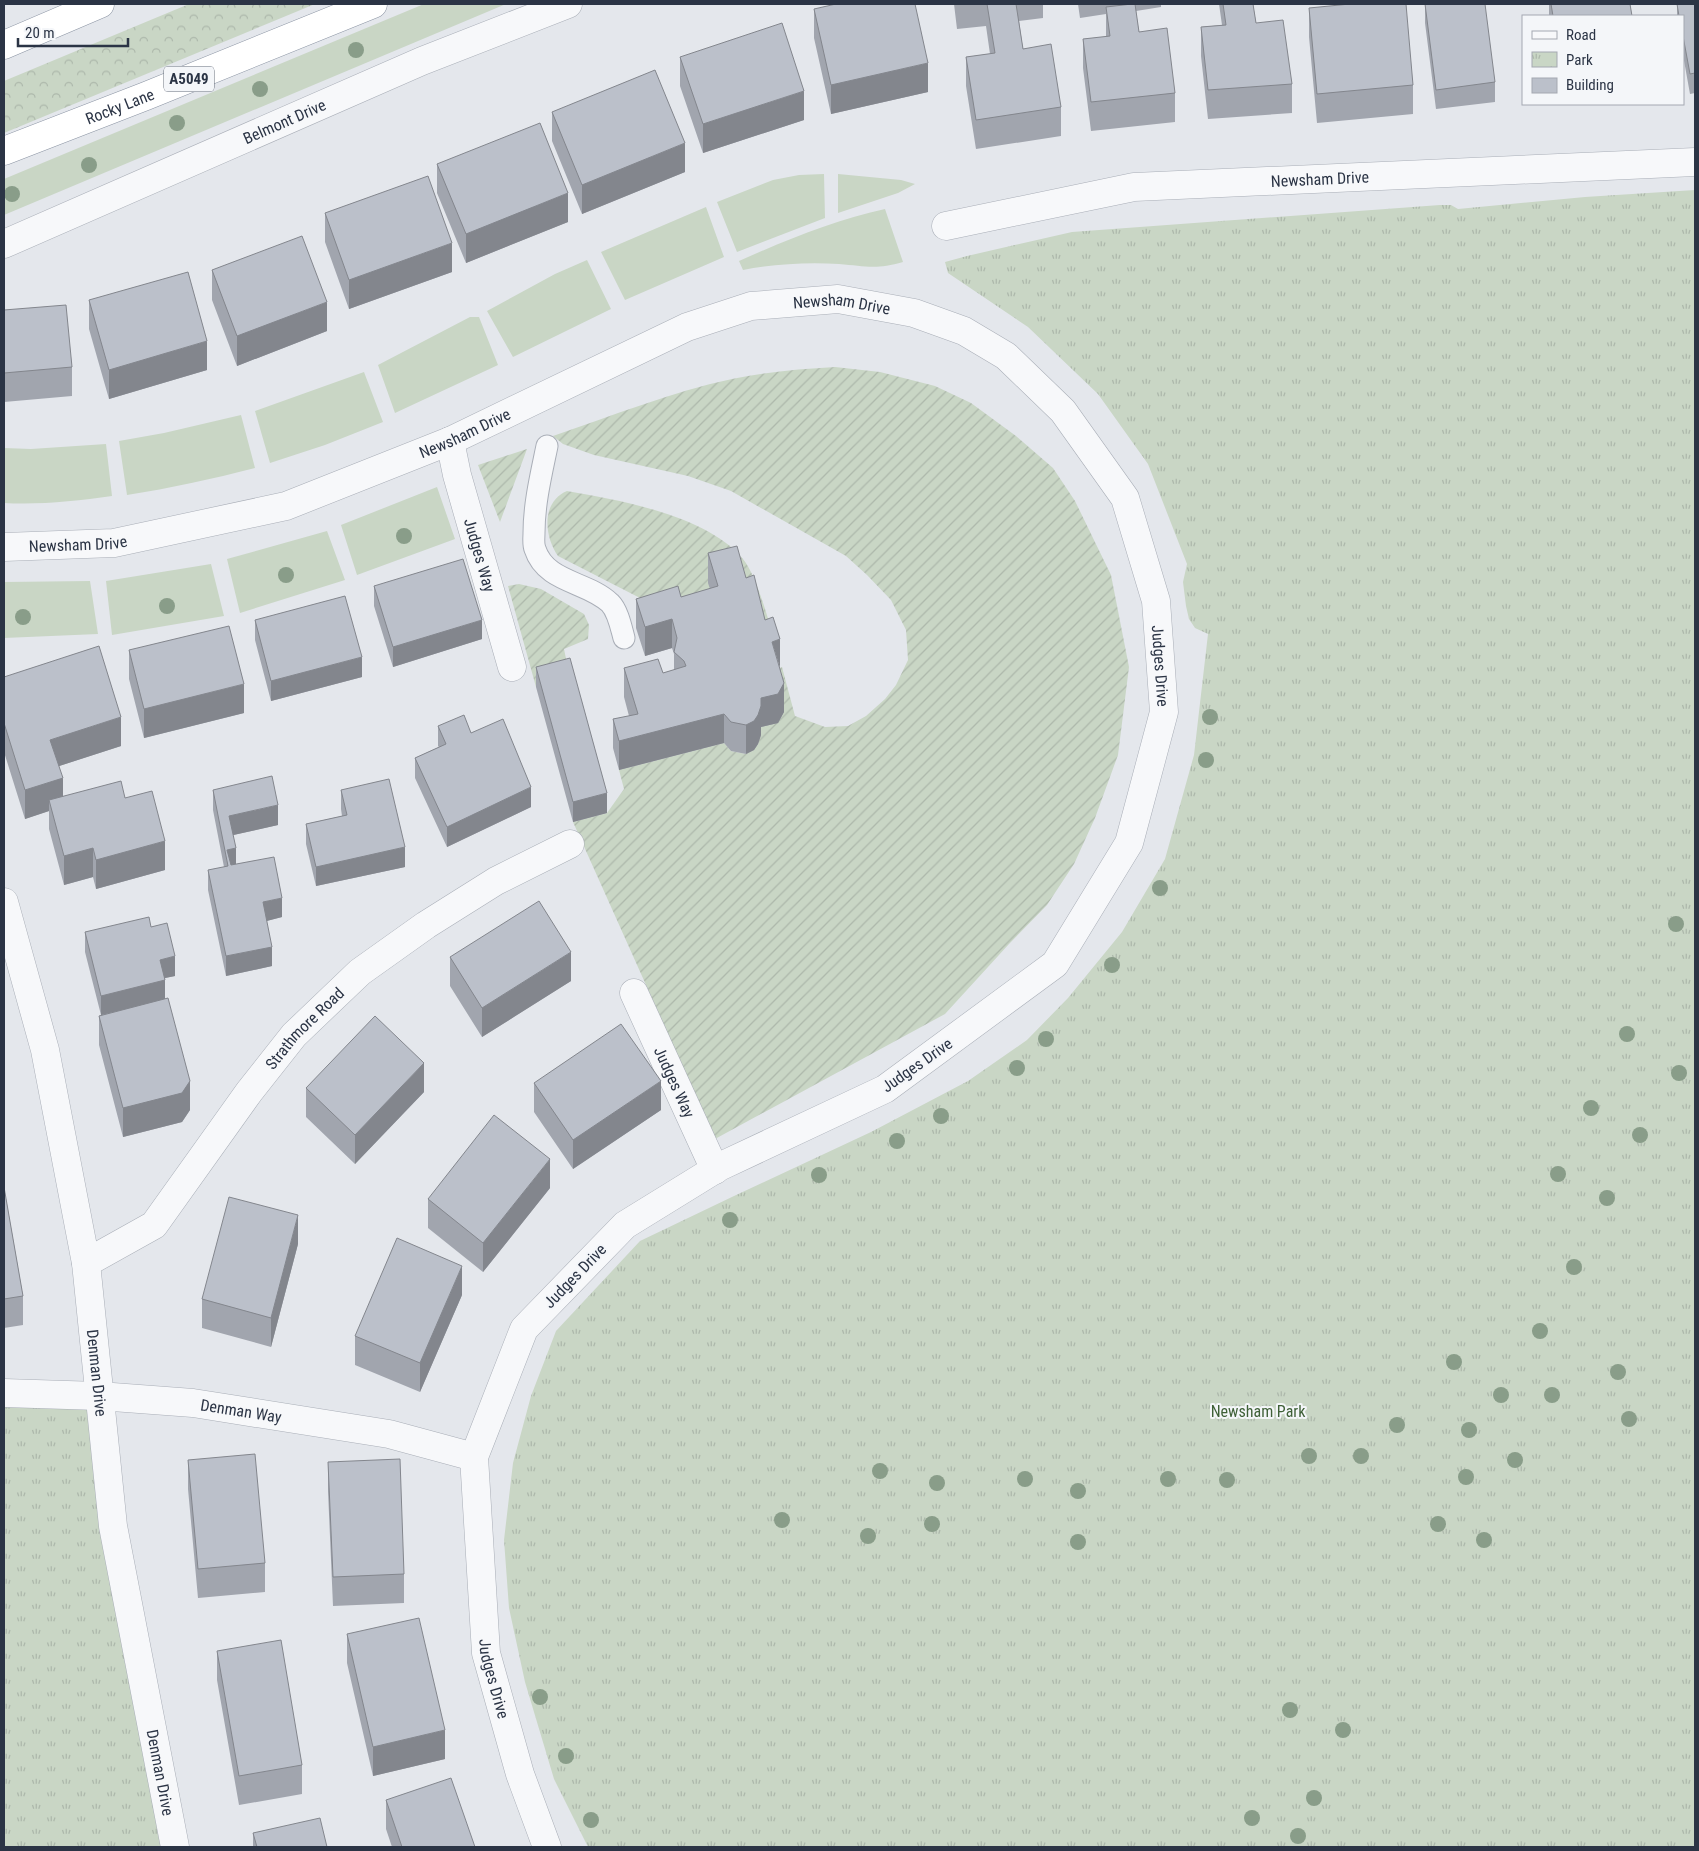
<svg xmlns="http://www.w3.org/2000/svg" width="1699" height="1851" font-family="'Roboto Condensed',sans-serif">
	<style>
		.grass { fill: #c9d6c5 }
		.forest { fill: url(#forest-crowns) }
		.park { fill: url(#park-tufts) }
		.garden { fill: url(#garden-furrows) }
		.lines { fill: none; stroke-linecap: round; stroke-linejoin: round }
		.service-casing { stroke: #a9aeb7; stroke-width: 23 }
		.minor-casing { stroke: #a9aeb7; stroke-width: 29 }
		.trunk-casing { stroke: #8b94a3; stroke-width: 29 }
		.service { stroke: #f7f8fa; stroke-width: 21 }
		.minor { stroke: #f7f8fa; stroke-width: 28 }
		.trunk { stroke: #fff; stroke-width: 28 }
		.tree { fill: #899d89 }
		.wall { fill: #a1a5ae }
		.shaded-wall { fill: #83868d }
		.building { fill: #bbc0ca; stroke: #83868d }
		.labels { text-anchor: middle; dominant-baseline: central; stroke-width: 4; stroke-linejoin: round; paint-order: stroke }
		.shield { fill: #f4f6f9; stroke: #676e7b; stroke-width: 1 }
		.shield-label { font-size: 15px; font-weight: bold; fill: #2b3445 }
		.street-label { font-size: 16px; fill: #2b3445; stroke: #f4f6f9 }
		.park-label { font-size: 16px; fill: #3f6138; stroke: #f4f6f9 }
	</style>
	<defs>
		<pattern id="forest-crowns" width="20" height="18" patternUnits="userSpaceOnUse" patternTransform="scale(1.25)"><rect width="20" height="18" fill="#c9d6c5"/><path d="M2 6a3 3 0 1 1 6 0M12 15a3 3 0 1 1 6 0" fill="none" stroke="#adb8ab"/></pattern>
		<pattern id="park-tufts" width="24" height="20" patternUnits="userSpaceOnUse" patternTransform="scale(1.25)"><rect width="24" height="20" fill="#c9d6c5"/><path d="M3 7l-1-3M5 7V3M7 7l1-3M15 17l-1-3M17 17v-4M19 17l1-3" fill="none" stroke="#adb8ab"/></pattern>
		<pattern id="garden-furrows" width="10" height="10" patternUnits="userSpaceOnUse" patternTransform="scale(1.25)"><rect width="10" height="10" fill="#c9d6c5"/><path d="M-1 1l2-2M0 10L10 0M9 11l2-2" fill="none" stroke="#adb8ab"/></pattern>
	</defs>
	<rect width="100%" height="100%" fill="#e4e7ec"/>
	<path class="grass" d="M424 4H506L4 215V179Z
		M824 174 825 218 737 252 717 202 773 180 799 175Z
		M838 174 901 180 915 184 898 193 838 213Z
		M706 207 724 257 625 300 601 252Z
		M885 209 903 262C876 270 865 266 839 264 807 262 774 264 743 270L739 261C786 240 835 220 885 209Z
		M587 260 611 309 513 357 487 311 555 274Z
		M470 317H479L498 365 395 413 378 365Z
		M364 372 383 422 325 445 270 463 255 411Z
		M241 415 255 468C212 479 171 488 127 495L119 441 164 433Z
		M106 444 112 496C76 501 40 505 4 503V448L31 449Z
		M437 487 455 539 357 575 341 525Z
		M327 531 345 580 240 613 227 559Z
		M211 564 224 616 112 635 106 581Z
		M90 581 98 634 4 638V582Z"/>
	<path class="forest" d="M189 4H315L4 133V81Z"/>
	<path class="park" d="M1695 190V1847H588L554 1779 525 1682 509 1608 504 1540 513 1463 531 1396 556 1331 640 1241 734 1196 871 1132 968 1081 1027 1040 1068 998 1122 932 1165 859 1194 755 1208 634 1195 628 1189 619 1186 606 1183 582 1187 564 1148 464 1098 394 1028 327 948 273 945 262 967 256 1072 232 1440 205H1451L1458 209 1585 197Z
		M4 1393 99 1396 175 1847H4Z"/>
	<path class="garden" d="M835 367 880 372 935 386 971 403 1016 436 1053 468 1075 501 1111 575 1129 667 1118 755 1095 818 1074 864 1047 905 1009 944 945 1014 715 1139 573 822 607 813 624 789 619 770 724 743 731 751 746 754 758 744 772 671 782 667 795 716 825 727 848 726 866 716 885 699 896 685 908 660 906 630 891 600 867 575 846 556 731 491 688 476 594 455 563 444 553 436C612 416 671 392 732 379 766 372 800 369 835 367Z
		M527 449 500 522 478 465Z
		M567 491C620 500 708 516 743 559 757 576 769 623 776 645L718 616 640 598 558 556C544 536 541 502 567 491Z
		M519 584 541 589 584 614 589 625 588 639 564 649 570 678 536 687 508 586Z"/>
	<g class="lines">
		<g class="service-casing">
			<path id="service" d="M547 446C541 475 534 504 534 533 534 538 533 544 535 549 546 583 587 581 610 603 618 611 621 627 624 638"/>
		</g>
		<g class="minor-casing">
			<g id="minor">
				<path id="s1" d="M946 226 1134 187 1695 162"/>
				<path id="s2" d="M4 244 422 61 568 4"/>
				<path id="s3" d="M450 441 457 475 512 667"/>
				<path id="s4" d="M4 547 114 543 286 506 450 441 687 327 751 306 838 299 914 313 964 331 1006 356 1063 411 1125 498 1156 601 1164 712 1129 843 1055 964 885 1089 719 1167 625 1225 524 1329 474 1457 486 1653 520 1774 547 1847"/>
				<path id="s5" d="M4 902 45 1050 86 1263 113 1526 175 1847"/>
				<path id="s6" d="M634 993 715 1170"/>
				<path id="s7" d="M86 1263 154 1225 249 1092 294 1035 360 972 426 925 496 881 570 844"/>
				<path id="s8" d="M4 1393 99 1396 193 1403 389 1434 474 1457"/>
			</g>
		</g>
		<g class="trunk-casing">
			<g id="trunk">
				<path d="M4 45 100 4"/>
				<path id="s9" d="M4 151 146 96 373 4"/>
			</g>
		</g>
		<use href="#service" class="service"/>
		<use href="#minor" class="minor"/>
		<use href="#trunk" class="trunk"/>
	</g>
	<g class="tree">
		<circle cx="356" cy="50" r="8"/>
		<circle cx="260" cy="89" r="8"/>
		<circle cx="177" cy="123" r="8"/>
		<circle cx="89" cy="165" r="8"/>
		<circle cx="12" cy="194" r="8"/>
		<circle cx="404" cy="536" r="8"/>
		<circle cx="286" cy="575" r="8"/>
		<circle cx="167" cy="606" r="8"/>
		<circle cx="23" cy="617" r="8"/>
		<circle cx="1210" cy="717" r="8"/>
		<circle cx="1206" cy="760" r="8"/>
		<circle cx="1160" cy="888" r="8"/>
		<circle cx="1676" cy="924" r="8"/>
		<circle cx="1112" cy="965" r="8"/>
		<circle cx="1627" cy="1034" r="8"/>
		<circle cx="1046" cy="1039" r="8"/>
		<circle cx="1017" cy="1068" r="8"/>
		<circle cx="1679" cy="1073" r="8"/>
		<circle cx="1591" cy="1108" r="8"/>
		<circle cx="941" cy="1116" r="8"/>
		<circle cx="1640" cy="1135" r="8"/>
		<circle cx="897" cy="1141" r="8"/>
		<circle cx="1558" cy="1174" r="8"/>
		<circle cx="819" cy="1175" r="8"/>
		<circle cx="1607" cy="1198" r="8"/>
		<circle cx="730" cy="1220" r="8"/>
		<circle cx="1574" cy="1267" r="8"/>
		<circle cx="1540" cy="1331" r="8"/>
		<circle cx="1454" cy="1362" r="8"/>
		<circle cx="1618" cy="1372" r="8"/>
		<circle cx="1501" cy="1395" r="8"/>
		<circle cx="1552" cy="1395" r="8"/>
		<circle cx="1629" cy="1419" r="8"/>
		<circle cx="1397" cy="1425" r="8"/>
		<circle cx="1469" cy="1430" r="8"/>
		<circle cx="1309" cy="1456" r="8"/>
		<circle cx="1361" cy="1456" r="8"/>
		<circle cx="1515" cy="1460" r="8"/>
		<circle cx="880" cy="1471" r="8"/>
		<circle cx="1466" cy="1477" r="8"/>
		<circle cx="1025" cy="1479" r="8"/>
		<circle cx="1168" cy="1479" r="8"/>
		<circle cx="1227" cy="1480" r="8"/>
		<circle cx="937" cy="1483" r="8"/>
		<circle cx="1078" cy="1491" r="8"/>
		<circle cx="782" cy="1520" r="8"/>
		<circle cx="932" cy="1524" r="8"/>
		<circle cx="1438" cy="1524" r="8"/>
		<circle cx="868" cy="1536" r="8"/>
		<circle cx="1484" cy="1540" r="8"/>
		<circle cx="1078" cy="1542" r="8"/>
		<circle cx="540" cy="1697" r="8"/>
		<circle cx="1290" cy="1710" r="8"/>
		<circle cx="1343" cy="1730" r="8"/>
		<circle cx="566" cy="1756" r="8"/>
		<circle cx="1314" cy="1798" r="8"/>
		<circle cx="1252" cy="1818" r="8"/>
		<circle cx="591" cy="1820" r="8"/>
		<circle cx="1298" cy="1836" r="8"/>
	</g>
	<path class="wall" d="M954 4H1043V18L1019 21 1023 49 1061 107V136L976 149 966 86V57L990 54 986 26 957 29Z
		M1078 4H1161V7L1136 11 1139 32 1175 93V122L1091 131 1083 68V39L1106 37V14L1080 18Z
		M1219 4H1253L1256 23 1292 84V113L1208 119 1201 56V27L1222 25Z
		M1425 4 1495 82V102L1436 109 1425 23Z
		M1549 4H1630L1632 16H1549Z
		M1677 4H1695V93L1690 94 1683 55V16H1677Z
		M1309 8 1413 85V114L1317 123 1309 37Z
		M814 9 928 92 831 114 814 38Z
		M680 57 804 120 703 153 680 86Z
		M552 112 685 172 582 214 552 141Z
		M437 164 568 222 466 263 437 193Z
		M325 213 452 272 349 309 325 242Z
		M212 270 327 331 237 366 212 300Z
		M89 300 207 370 109 399 89 329Z
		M4 310 72 367V396L4 402Z
		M708 553 746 578 765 620 779 668 784 712 778 723 761 727V735L758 744 754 750 746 754 731 751 724 743 619 770 613 748V719L629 716 624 697V668L663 673 674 670V654L672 648 645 656 636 628V599L681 597 710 589 708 583Z
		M374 586 482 639 393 667 374 606Z
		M255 620 362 677 271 701 255 640Z
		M129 650 244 713 144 738 129 679Z
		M536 667 607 813 573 822 536 687Z
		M4 677 121 746 59 766 63 796 125 798 165 870 96 889 93 877 64 885 49 829V811L25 819 4 752Z
		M438 726 471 733 531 807 447 847 415 778V758L439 747 438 746Z
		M213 790 278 825 233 835 236 864 282 917 266 921 272 966 226 976 208 890V870L224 867 213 810Z
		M341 790 405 867 316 886 306 844V824L342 816 341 809Z
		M151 927 175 976 165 978V999L190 1110 182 1122 123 1137 99 1045V1016L101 1015 85 952V932Z
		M450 957 571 981 482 1037 450 986Z
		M534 1083 661 1110 573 1169 534 1112Z
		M306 1088 424 1092 355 1164 306 1117Z
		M4 1187 23 1296V1325L4 1328Z
		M550 1188 483 1272 428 1228V1199Z
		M298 1244 271 1347 202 1328V1299Z
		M462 1295 420 1392 355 1365V1336Z
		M188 1460 265 1563V1592L198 1598 188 1489Z
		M328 1462 404 1574V1603L333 1606 328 1491Z
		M347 1634 445 1759 373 1776 347 1663Z
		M217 1651 302 1765V1794L239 1805 217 1680Z
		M386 1800 475 1847H392L386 1829Z
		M253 1833 327 1847H253Z"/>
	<path class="shaded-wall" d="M928 63V92L831 114V85Z
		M804 91V120L703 153V124Z
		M685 143V172L582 214V185Z
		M568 193V222L466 263V234Z
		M452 243V272L349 309V280Z
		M327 302V331L237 366V336Z
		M207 341V370L109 399V370Z
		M672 619V648L645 656V627Z
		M482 620V639L393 667V647Z
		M780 639V668L772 642Z
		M362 657V677L271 701V681Z
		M784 683V712L778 723 761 727V735L758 744 754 750 746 754V725L761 698Z
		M244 684V713L144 738V709Z
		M724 714V743L619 770V741Z
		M121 717V746L50 769V740Z
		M63 778V807L49 800V811L25 819V790Z
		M531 787V807L447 847V827Z
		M607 793V813L573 822V802Z
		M278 805V825L229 836V816Z
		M165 841V870L96 889V860Z
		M405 847V867L316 886V867Z
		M93 848V877L64 885V856Z
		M236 848V868L228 870 227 850Z
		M282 898V917L263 922V902Z
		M272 947V966L226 976V956Z
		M571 952V981L482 1037V1008Z
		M175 956V976L160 979V960Z
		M165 980V1000L101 1015V996Z
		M424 1063V1092L355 1164V1135Z
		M190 1081V1110L182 1122 123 1137V1108Z
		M661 1081V1110L573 1169V1140Z
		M550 1159V1188L483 1272V1243Z
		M298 1215V1244L271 1347V1318Z
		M462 1266V1295L420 1392V1363Z
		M445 1730V1759L373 1776V1747Z"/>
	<path class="building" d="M836 4H915L928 63 831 85 814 9Z
		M987 4H1016L1023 49 1051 44 1061 107 976 120 966 57 995 53Z
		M1132 4H1135L1139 32 1167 28 1175 93 1091 102 1083 39 1110 36 1106 7Z
		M1223 4H1253L1256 23 1283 20 1292 84 1208 90 1201 27 1226 25Z
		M1350 4H1406L1413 85 1317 94 1309 8Z
		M1425 4H1485L1495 82 1436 90Z
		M1551 4H1630L1632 16H1553Z
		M1677 4H1695V73L1690 74 1683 36V16H1679Z
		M782 23 804 91 703 124 680 57Z
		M655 70 685 143 582 185 552 112Z
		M540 123 568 193 466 234 437 164Z
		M428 176 452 243 349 280 325 213Z
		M302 236 327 302 237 336 212 270Z
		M188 272 207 341 109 370 89 300Z
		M66 305 72 367 4 373V310Z
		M737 546 746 578 754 575 765 620 773 617 780 639 772 642 784 683 778 694 761 698V706L758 715 754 721 746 725 731 722 724 714 619 741 613 719 638 714 624 668 658 659 663 673 686 666 684 661 674 652 677 638 672 619 645 627 636 599 678 586 681 597 718 586 708 553Z
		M463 559 482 620 393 647 374 586Z
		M345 596 362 657 271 681 255 620Z
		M229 626 244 684 144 709 129 650Z
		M99 646 121 717 50 740 63 778 25 790 4 723V677Z
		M570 658 607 793 573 802 536 667Z
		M464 715 471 733 503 719 531 787 447 827 415 758 446 744 438 726Z
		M272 776 278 805 229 816 236 848 227 850 231 865 274 857 282 898 263 902 272 947 226 956 208 870 228 866 213 790Z
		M389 779 405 847 316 867 306 824 347 815 341 790Z
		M121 781 125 798 152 791 165 841 96 860 93 848 64 856 49 800Z
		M539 901 571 952 482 1008 450 957Z
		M149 917 151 927 167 923 175 956 160 960 165 980 101 996 85 932Z
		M168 998 190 1081 182 1093 123 1108 99 1016Z
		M375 1016 424 1063 355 1135 306 1088Z
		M621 1024 661 1081 573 1140 534 1083Z
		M494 1115 550 1159 483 1243 428 1199Z
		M4 1187 23 1296 4 1299Z
		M229 1197 298 1215 271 1318 202 1299Z
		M397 1238 462 1266 420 1363 355 1336Z
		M255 1454 265 1563 198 1569 188 1460Z
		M400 1459 404 1574 333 1577 328 1462Z
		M419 1618 445 1730 373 1747 347 1634Z
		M281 1640 302 1765 239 1776 217 1651Z
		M451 1778 475 1847H402L386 1800Z
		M320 1818 327 1847H257L253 1833Z"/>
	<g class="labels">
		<rect class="shield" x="164" y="66.5" width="50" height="25" rx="4"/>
		<g class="shield-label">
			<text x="189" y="79">A5049</text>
		</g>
		<g class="street-label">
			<text stroke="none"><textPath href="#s9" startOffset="124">Rocky Lane</textPath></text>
			<text stroke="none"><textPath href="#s2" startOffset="306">Belmont Drive</textPath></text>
			<text stroke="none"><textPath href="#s1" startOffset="378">Newsham Drive</textPath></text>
			<text stroke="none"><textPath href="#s4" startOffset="884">Newsham Drive</textPath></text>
			<text stroke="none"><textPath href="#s4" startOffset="479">Newsham Drive</textPath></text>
			<text stroke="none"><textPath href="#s4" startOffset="74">Newsham Drive</textPath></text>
			<text stroke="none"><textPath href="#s3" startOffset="118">Judges Way</textPath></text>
			<text stroke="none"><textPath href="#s4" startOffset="1418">Judges Drive</textPath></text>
			<text stroke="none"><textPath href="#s7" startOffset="326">Strathmore Road</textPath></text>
			<text transform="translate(917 1065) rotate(-35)">Judges Drive</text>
			<text stroke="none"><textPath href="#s6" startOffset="98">Judges Way</textPath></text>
			<text transform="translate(575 1276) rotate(-46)">Judges Drive</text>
			<text stroke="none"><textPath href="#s5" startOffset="481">Denman Drive</textPath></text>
			<text stroke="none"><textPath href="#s8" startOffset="238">Denman Way</textPath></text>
			<text stroke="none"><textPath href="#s4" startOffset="2752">Judges Drive</textPath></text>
			<text stroke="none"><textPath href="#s5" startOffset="886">Denman Drive</textPath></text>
		</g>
		<g class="park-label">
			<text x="1258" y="1411">Newsham Park</text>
		</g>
	</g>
	<rect width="1699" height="1851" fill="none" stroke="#2b3445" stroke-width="10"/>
	<rect x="1522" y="15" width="162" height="90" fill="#f4f6f9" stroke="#a4a8b1"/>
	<rect x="1532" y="31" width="25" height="8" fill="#f7f8fa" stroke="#a4a8b1"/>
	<text x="1566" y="40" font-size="15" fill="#2b3445">Road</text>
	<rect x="1532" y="52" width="25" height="15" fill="url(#park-tufts)" stroke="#a4a8b1"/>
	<text x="1566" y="65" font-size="15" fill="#2b3445">Park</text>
	<rect x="1532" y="78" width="25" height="15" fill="#bbc0ca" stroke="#a4a8b1"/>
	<text x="1566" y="90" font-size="15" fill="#2b3445">Building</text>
	<path d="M18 38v8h110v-8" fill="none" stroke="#2b3445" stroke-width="2.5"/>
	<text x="25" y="38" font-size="15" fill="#2b3445" stroke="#f4f6f9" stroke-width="4" paint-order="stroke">20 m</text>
</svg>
